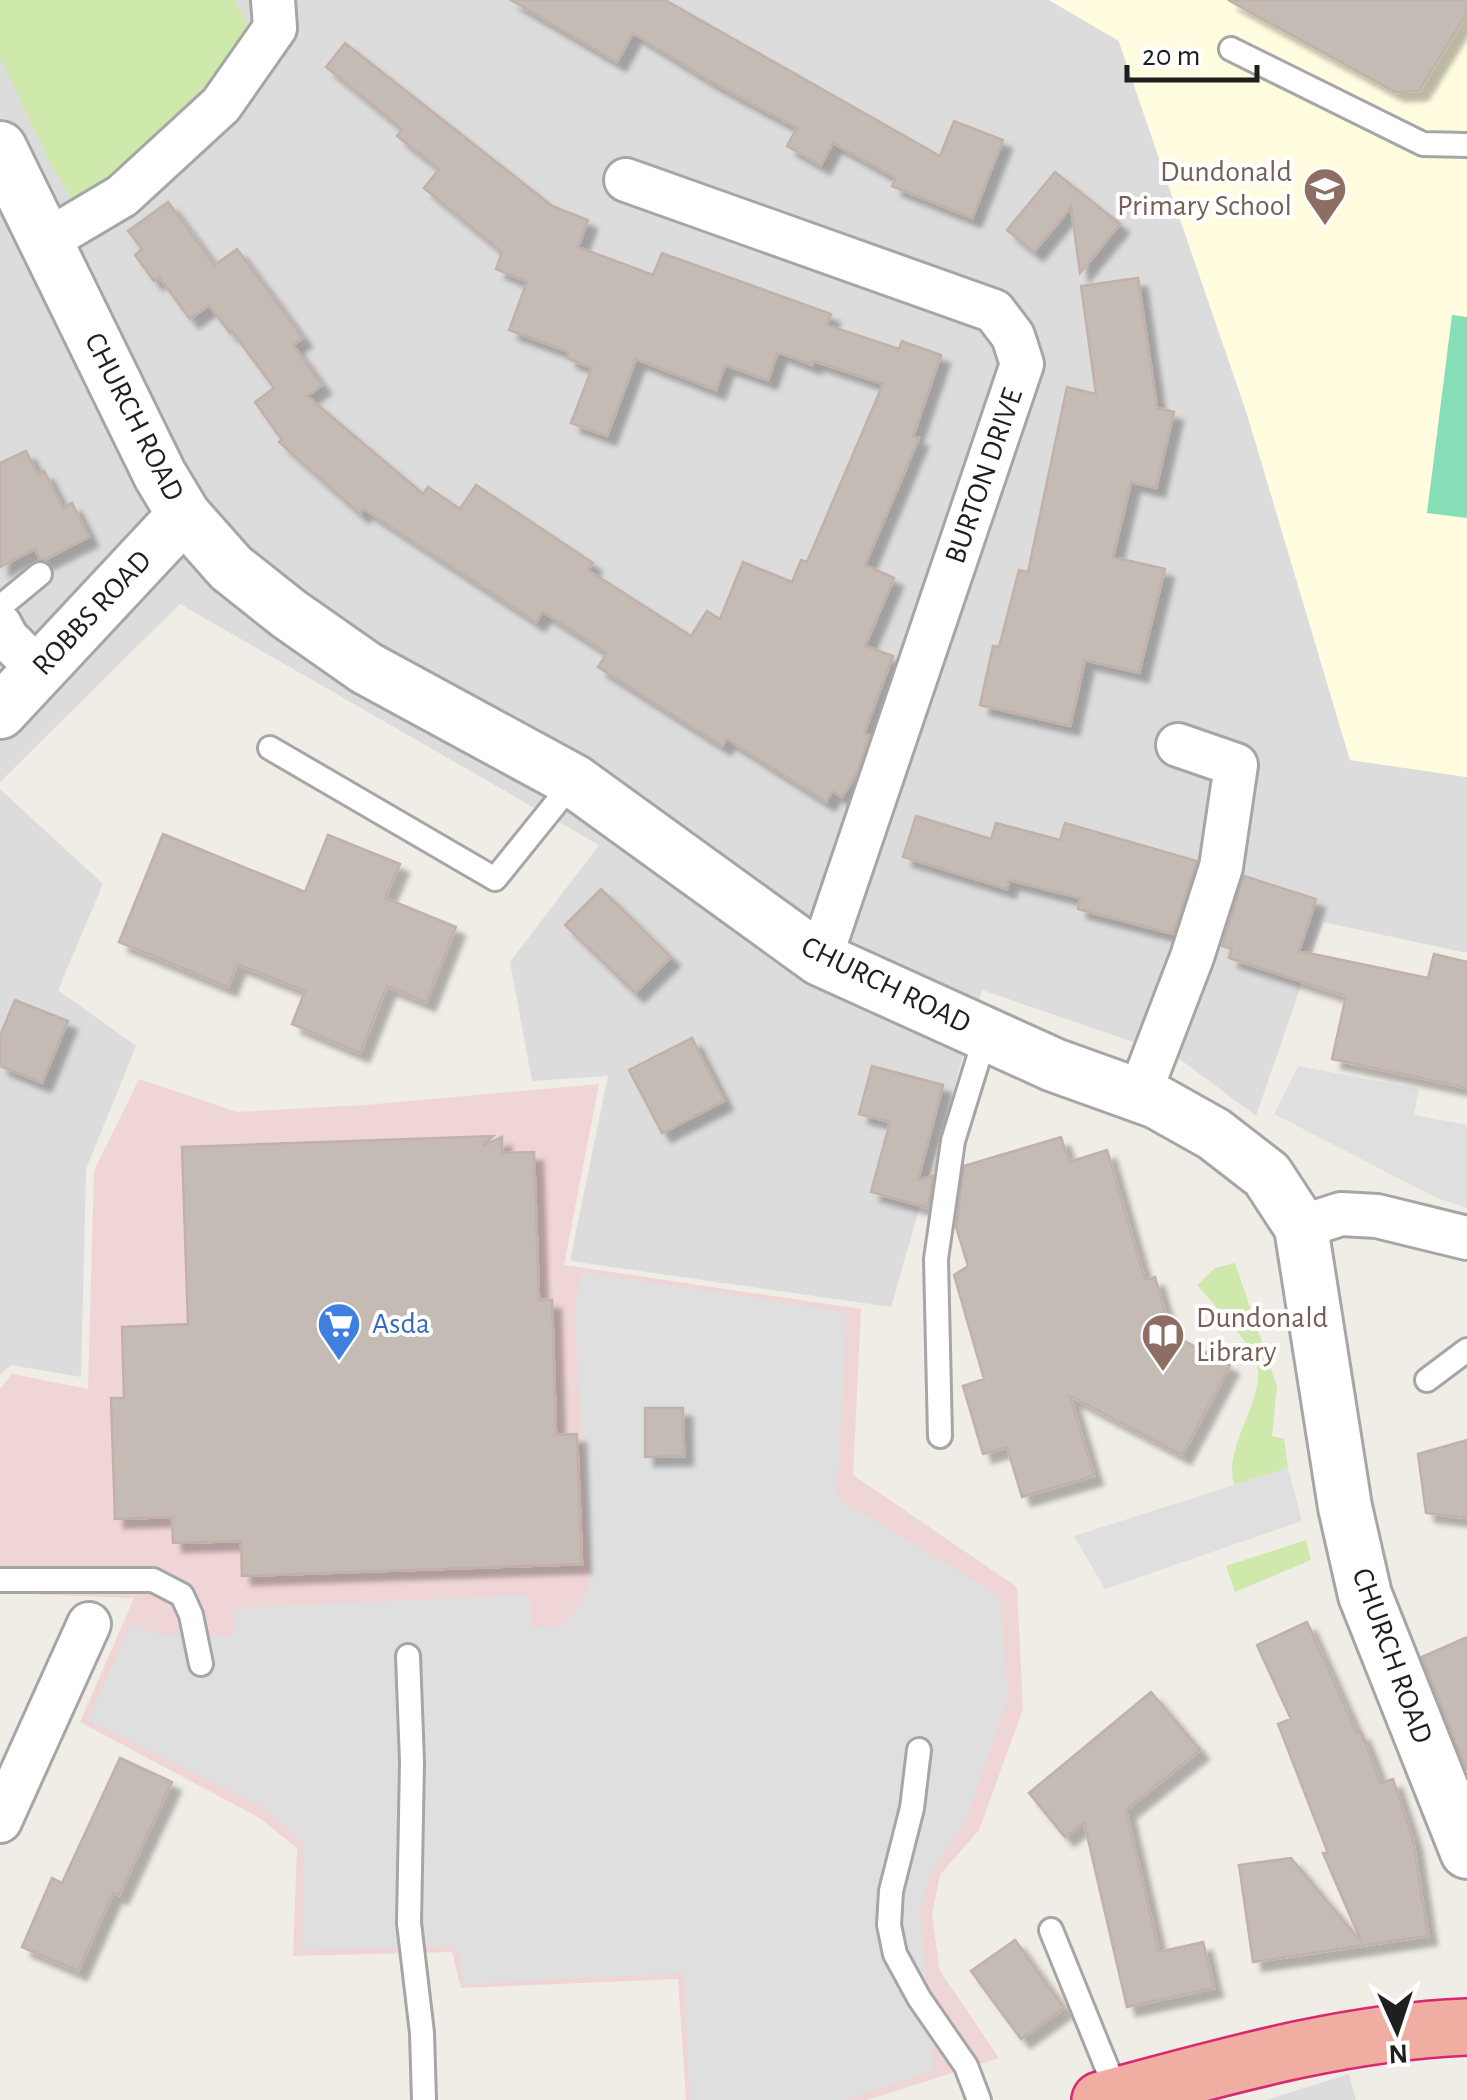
<svg xmlns="http://www.w3.org/2000/svg" width="1467" height="2100" font-family="'Alegreya Sans',sans-serif">
	<style>
		.residential { fill: #dddcdc }
		.commercial { fill: #f0d5d6 }
		.education { fill: #fffce0 }
		.grass { fill: #cfe9ac }
		.pitch { fill: #85deb5 }
		.parking { fill: #dfdfdf }
		.building { fill: #c5bbb5; stroke: #c1b1a8; stroke-width: 2.5; filter: url(#shadow) }
		.lines { fill: none; stroke-linecap: round; stroke-linejoin: round }
		.service-casing { stroke: #a6a6a6; stroke-width: 28 }
		.minor-casing { stroke: #a6a6a6; stroke-width: 48 }
		.tertiary-casing { stroke: #a6a6a6; stroke-width: 58 }
		.trunk-casing { stroke: #d92771; stroke-width: 60 }
		.service { stroke: #fff; stroke-width: 22 }
		.minor { stroke: #fff; stroke-width: 42 }
		.tertiary { stroke: #fff; stroke-width: 52 }
		.trunk { stroke: #f0aea2; stroke-width: 55 }
		.labels { text-anchor: middle; dominant-baseline: central; stroke-width: 8; stroke-linejoin: round; paint-order: stroke }
		.education-label { font-size: 30px; fill: #785e54; stroke: #fff; text-anchor: end }
		.street-label { font-size: 30px; fill: #1f1f1f; stroke: #fff }
		.shop-label { font-size: 30px; fill: #366cbe; stroke: #fff; text-anchor: start }
	</style>
	<defs>
		<filter id="shadow"><feDropShadow dx="9" dy="9" stdDeviation="2.5" flood-color="#0004"/></filter>
	</defs>
	<rect width="100%" height="100%" fill="#f0ece6"/>
	<path class="residential" d="M0 0H1049L1118 40 1247 414 1350 760 1467 777V953L1323 922 1256 1116 1177 1057 982 990 891 1307 570 1261 608 1076 532 1081 510 962 599 845 180 604 0 782Z
		M0 789 103 884 58 990 136 1046 86 1169 81 1377 11 1365 0 1375Z
		M1349 2074 1356 2100H1266Z"/>
	<path class="commercial" d="M139 1079 237 1112 366 1105 599 1084 564 1265 861 1309 853 1475 1017 1587 1023 1709 979 1830 940 1875 932 1915 940 1971 999 2058 867 2100H686L678 1979 461 1988 452 1952 293 1956 297 1848 258 1817 80 1722 134 1598 0 1593V1389L12 1374 88 1389 94 1171Z"/>
	<path class="education" d="M1049 0H1467V777L1350 760 1247 414 1119 41Z"/>
	<path class="grass" d="M0 0H234L252 32 247 55 104 187 75 203 53 169 0 58Z
		M1235 1263 1277 1387 1272 1436 1284 1439 1288 1468 1234 1485C1222 1443 1271 1394 1255 1358 1246 1338 1213 1304 1197 1285L1215 1268Z
		M1306 1540 1311 1560 1235 1592 1226 1566Z"/>
	<path class="pitch" d="M1452 315 1467 317V518L1427 513Z"/>
	<path class="parking" d="M1298 1066 1419 1089 1414 1115 1467 1125V1208L1437 1198 1274 1114Z
		M582 1272 847 1312 837 1498 1000 1596 1008 1698 966 1821 930 1874 920 1909 934 2071 843 2100H690L684 1973 465 1984 457 1946 302 1950 304 1843 263 1807 88 1720 132 1623 158 1635 234 1636 233 1608 530 1595 532 1627 565 1625 590 1586 574 1309Z
		M1288 1468 1302 1521 1105 1589 1074 1536Z"/>
	<path class="building" d="M511 0H665L940 156 954 121 1003 140 972 218 892 186 896 178 833 143 821 165 787 146 797 128 710 81 633 33 617 62Z
		M1228 0H1467V13L1419 91 1395 92Z
		M345 43 552 206 588 220 578 247 653 275 662 253 831 314 827 325 899 349 902 341 941 355 913 436 919 438 865 565 894 578 865 646 893 656 864 733 869 736 856 775 842 797 832 791 826 802 727 739 722 746 598 667 607 653 543 612 536 622 364 509 360 514 279 442 282 440 255 402 274 388 232 331 230 333 209 305 190 319 159 277 154 281 135 255 142 249 128 231 168 202 215 265 237 249 303 338 293 345 322 385 307 396 423 494 428 487 460 509 476 485 593 563 588 570 691 636 707 611 720 619 743 562 792 582 801 560 807 562 883 384 814 361 812 365 778 352 768 380 725 365 716 390 636 359 607 436 571 423 592 368 567 358 569 352 509 330 527 282 496 269 502 252 424 188 439 169 397 136 402 129 326 67Z
		M1055 172 1120 224 1080 273 1071 207 1034 252 1007 230Z
		M1138 278 1157 408 1174 412 1156 488 1131 482 1113 557 1165 569 1139 673 1085 660 1070 726 980 705 993 646 999 647 1019 570 1028 572 1067 387 1096 394 1081 286Z
		M26 451 38 474 44 471 63 508 72 503 89 537 44 560 40 559 35 549 0 567V463Z
		M916 816 991 839 996 823 1060 840 1065 823 1197 861 1173 934 1078 909 1080 898 1009 880 1007 889 903 857Z
		M163 834 305 892 328 835 400 864 385 898 456 927 426 1002 387 986 360 1053 292 1024 305 991 237 964 228 987 119 942Z
		M1244 876 1316 899 1299 951 1428 978 1434 954 1467 962V1088L1332 1059 1346 996 1229 958 1232 949 1222 946Z
		M601 889 671 957 635 993 565 925Z
		M15 1000 68 1021 42 1083 0 1066V1036Z
		M692 1038 724 1101 662 1133 629 1070Z
		M872 1066 943 1085 918 1180 933 1176 928 1208 871 1192 890 1122 859 1114Z
		M493 1136 483 1146 502 1137V1153L534 1152 539 1300H552L556 1435 577 1434 582 1564 242 1576 241 1541 173 1543 172 1517 115 1519 111 1398H124L122 1327 188 1324 182 1147Z
		M1061 1137 1069 1162 1107 1150 1145 1280 1155 1277 1171 1334 1230 1365 1182 1455 1070 1396 1094 1476 1022 1497 1007 1447 983 1454 963 1386 984 1379 954 1275 968 1266 956 1227 964 1166Z
		M645 1408H683L684 1456 645 1457Z
		M1467 1440V1518L1426 1513 1418 1454Z
		M1307 1622 1357 1733 1361 1732 1381 1783 1393 1779 1413 1840 1428 1936 1253 1962 1239 1865 1291 1858 1362 1943 1323 1853H1328L1278 1724 1291 1719 1257 1645Z
		M1467 1637V1771L1422 1657Z
		M1151 1692 1200 1750 1126 1810 1159 1952 1203 1942 1214 1988 1127 2007 1084 1822 1065 1837 1029 1793Z
		M120 1758 172 1782 119 1895 113 1893 78 1971 22 1947 52 1878 62 1883Z
		M1015 1940 1064 2008 1021 2039 971 1971Z"/>
	<g class="lines">
		<g class="service-casing">
			<path id="service" d="M1231 49 1423 144 1467 145
				M0 607 40 574
				M270 748 495 879 574 781
				M1427 1380 1467 1350
				M940 1436 936 1259 953 1141 986 1034
				M0 1580H153L182 1595 191 1615 201 1664
				M408 1656 412 1762 409 1923 422 2033 424 2100
				M919 1750 912 1808 891 1891 889 1925 895 1954 919 1998 966 2066 979 2100
				M1051 1930 1118 2095"/>
		</g>
		<g class="minor-casing">
			<path id="minor" d="M626 180 994 311 1013 336 1022 364 820 959
				M46 241 122 196 221 105 275 28 273 0
				M0 625 7 638 39 670
				M1139 1095 1192 957 1221 867 1236 765 1178 745
				M1301 1227 1341 1214 1377 1216 1467 1238
				M0 1821 89 1624"/>
		</g>
		<g class="tertiary-casing">
			<path id="tertiary" d="M0 148 160 475 184 515 231 568 289 614 366 668 574 781 820 959 1054 1065 1157 1102 1214 1134 1267 1175 1301 1227 1345 1507 1365 1595 1467 1852
				M0 712 184 515"/>
		</g>
		<g class="trunk-casing">
			<path id="trunk" d="M1100 2100C1220 2068 1342 2032 1467 2027"/>
		</g>
		<use href="#service" class="service"/>
		<use href="#minor" class="minor"/>
		<use href="#tertiary" class="tertiary"/>
		<use href="#trunk" class="trunk"/>
	</g>
	<defs>
		<g id="school-pin" transform="scale(2.25)"><path d="M0 17L-7.5 6A9.5 9.5 0 1 1 7.5 6Z" fill="#8d6e63" stroke="#fff"/><path d="M0-5L7-2L0 1L-7-2ZM-4 1L0 2.5L4 1V4Q0 6-4 4Z" fill="#fff"/></g>
		<g id="supermarket-pin" transform="scale(2.25)"><path d="M0 17L-7.5 6A9.5 9.5 0 1 1 7.5 6Z" fill="#3f7fe0" stroke="#fff"/><path d="M-6-5.5h2.5l.6 2H6L4.5 2H-2.5L-4.4-4H-6ZM-1.5 3.2a1.3 1.3 0 1 0 .1 0ZM3 3.2a1.3 1.3 0 1 0 .1 0Z" fill="#fff"/></g>
		<g id="library-pin" transform="scale(2.25)"><path d="M0 17L-7.5 6A9.5 9.5 0 1 1 7.5 6Z" fill="#8d6e63" stroke="#fff"/><path d="M-6-4Q-3-5.5-.7-3.5V5Q-3 3-6 4ZM6-4Q3-5.5 .7-3.5V5Q3 3 6 4Z" fill="#fff"/></g>
	</defs>
	<g fill-rule="evenodd">
		<use href="#school-pin" x="1325" y="189"/>
		<use href="#supermarket-pin" x="339" y="1324"/>
		<use href="#library-pin" x="1163" y="1335"/>
	</g>
	<g class="labels">
		<g class="education-label">
			<text x="1292" y="172">Dundonald<tspan x="1292" dy="34">Primary School</tspan></text>
			<text x="1196" y="1318" text-anchor="start">Dundonald<tspan x="1196" dy="34">Library</tspan></text>
		</g>
		<g class="street-label">
			<text transform="translate(134 417) rotate(63)">CHURCH ROAD</text>
			<text transform="translate(984 476) rotate(-71)">BURTON DRIVE</text>
			<text transform="translate(92 613) rotate(-47)">ROBBS ROAD</text>
			<text transform="translate(886 985) rotate(26)">CHURCH ROAD</text>
			<text transform="translate(1392 1656) rotate(70)">CHURCH ROAD</text>
		</g>
		<g class="shop-label">
			<text x="372" y="1324">Asda</text>
		</g>
	</g>
	<g transform="translate(1397 2030) rotate(177)" stroke="#ffffff" stroke-width="8" paint-order="stroke">
	<path d="M0-8L18 38L0 25L-18 38Z" fill="#1f1f1f"/>
	<text y="-15" font-size="28" font-weight="bold" text-anchor="middle" fill="#1f1f1f">N</text>
	</g>
	<path d="M1127 65v15h130v-15" fill="none" stroke="#1f1f1f" stroke-width="5"/>
	<text x="1142" y="65" font-size="30" fill="#1f1f1f" stroke="#ffffff" stroke-width="8" paint-order="stroke">20 m</text>
</svg>
